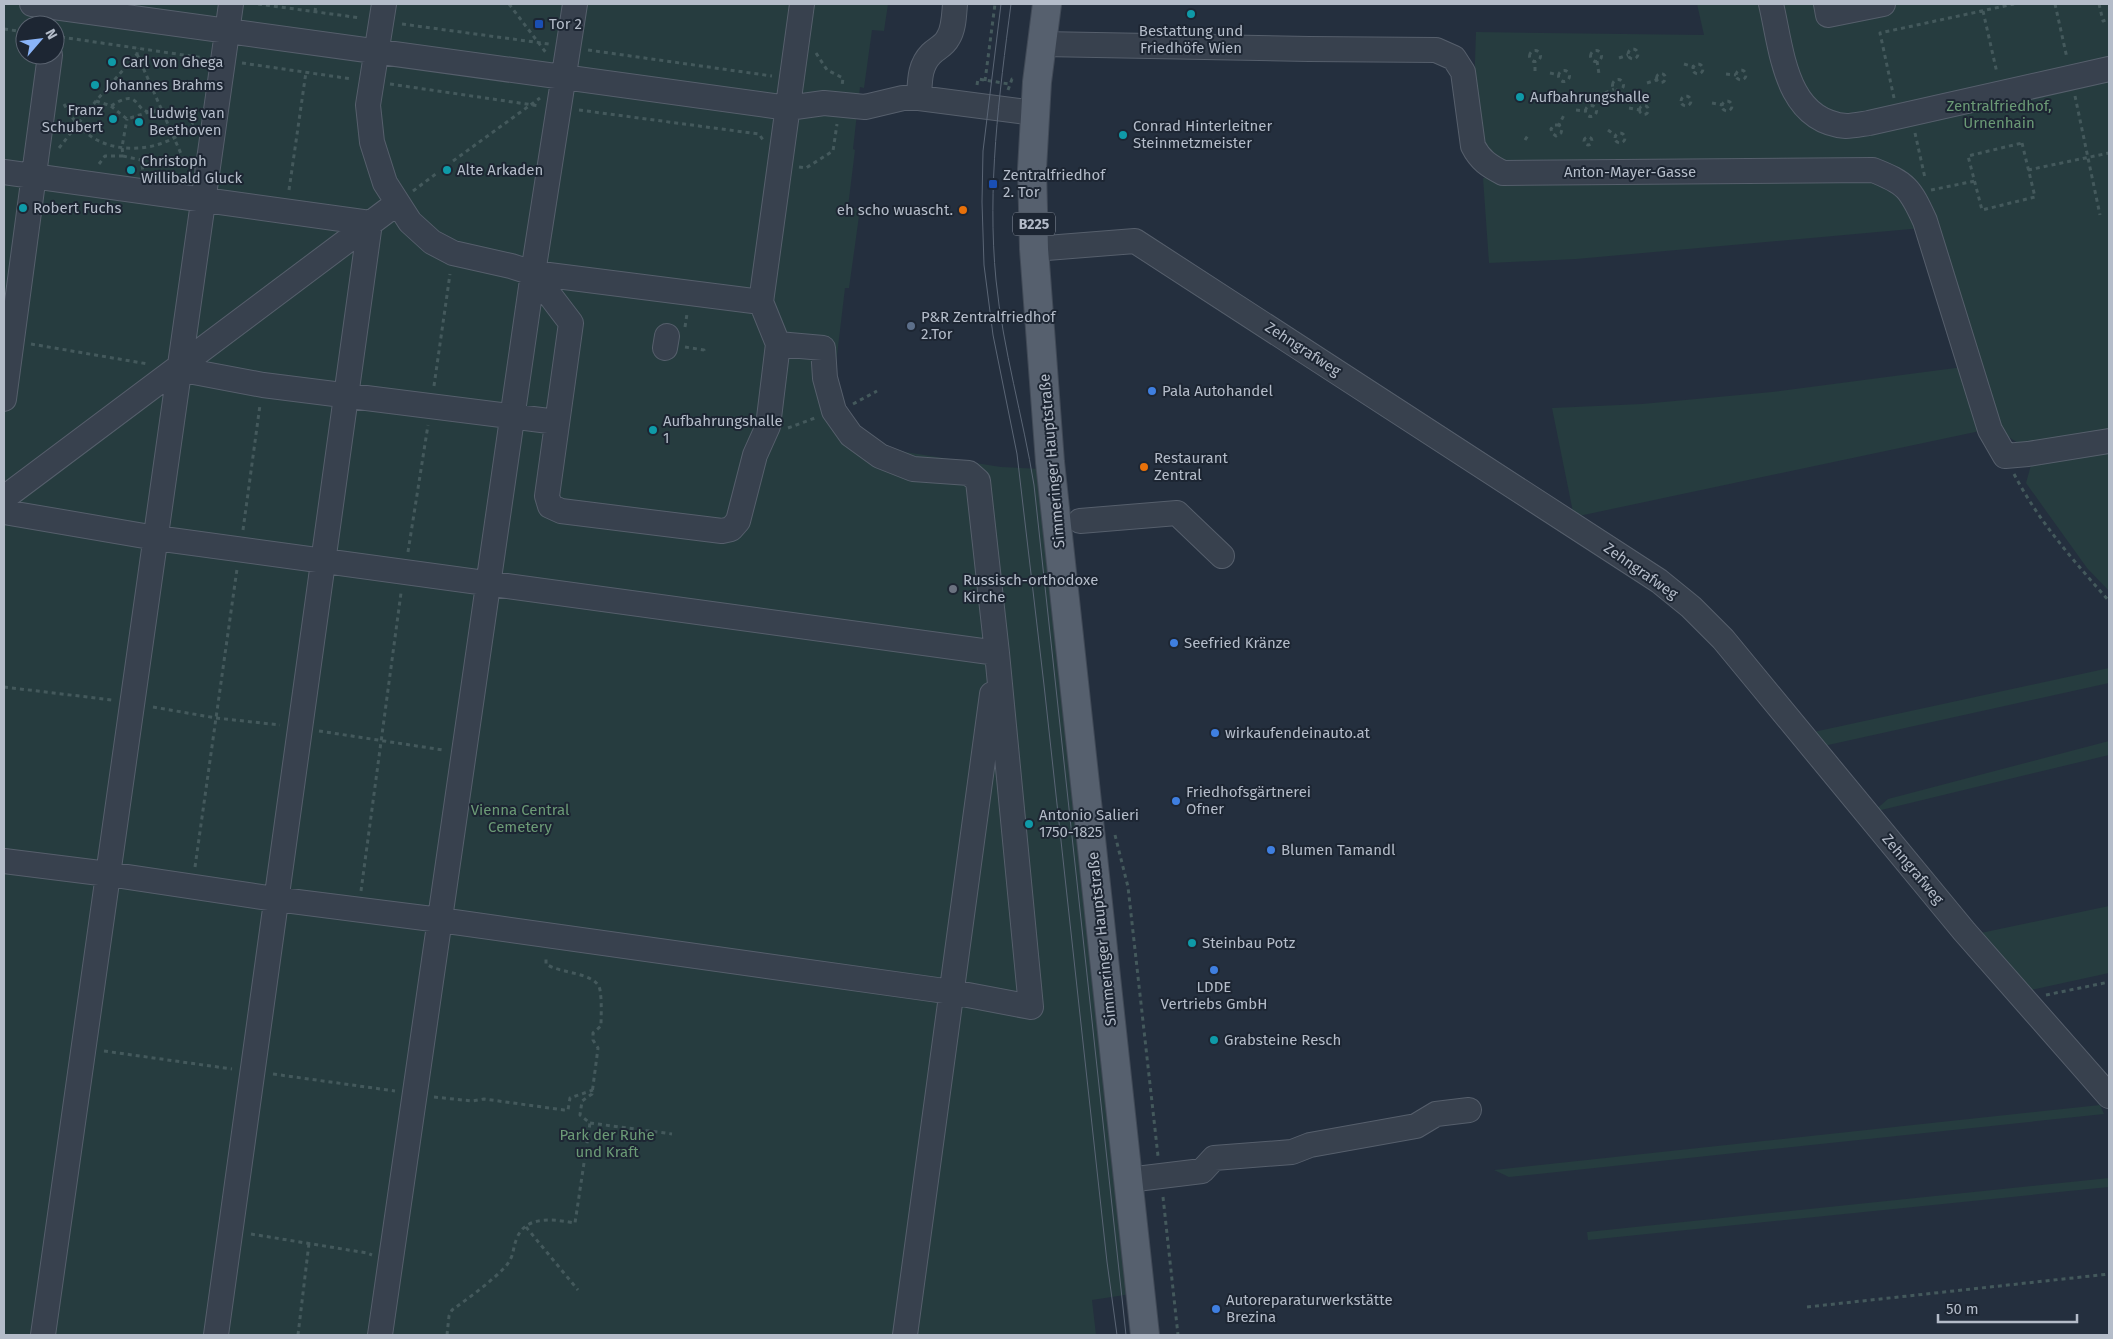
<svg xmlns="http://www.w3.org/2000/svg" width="2113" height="1339" font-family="'Fira Sans',sans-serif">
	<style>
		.green { fill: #263c3f; fill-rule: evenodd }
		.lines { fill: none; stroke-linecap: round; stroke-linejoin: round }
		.minor-casing { stroke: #565f6c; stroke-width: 26 }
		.major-casing { stroke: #414a57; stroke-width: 30 }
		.path { stroke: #44595c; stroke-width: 3; stroke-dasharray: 4 4; stroke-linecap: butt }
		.minor { stroke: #38414e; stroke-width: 24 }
		.major { stroke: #56606e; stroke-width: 28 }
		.tram { stroke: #5a6575; stroke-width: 1 }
		.culture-dot { fill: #0f9aa8; stroke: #1d2633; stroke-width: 2 }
		.transit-dot { fill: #1a4fb4; stroke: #1d2633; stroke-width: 2 }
		.food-dot { fill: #e8710a; stroke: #1d2633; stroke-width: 2 }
		.service-dot { fill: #5c6f8a; stroke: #1d2633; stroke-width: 2 }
		.shop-dot { fill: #3f7fe0; stroke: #1d2633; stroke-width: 2 }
		.worship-dot { fill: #6b7280; stroke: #1d2633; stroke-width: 2 }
		.labels { text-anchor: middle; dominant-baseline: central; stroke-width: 4; stroke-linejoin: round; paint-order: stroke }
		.shield { fill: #1d2633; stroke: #878f9c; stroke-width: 1 }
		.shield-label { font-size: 14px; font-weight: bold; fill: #b4bcc9 }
		.poi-label { font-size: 15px; fill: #b4bcc9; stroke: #1d2633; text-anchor: start }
		.park-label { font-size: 15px; fill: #6b9a76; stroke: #1d2633 }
		.street-label { font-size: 15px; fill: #b4bcc9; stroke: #1d2633 }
	</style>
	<rect width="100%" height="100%" fill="#242f3e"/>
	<path class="green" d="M4 4H888L884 31 872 30 864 88 860 87 853 149 855 150 848 207 860 209 849 288H845L836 364 838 396 858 428 881 444 905 452 1001 467 1041 469 1131 1294 1092 1300 1096 1335H4ZM25 25H55V55H25Z
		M1697 4H2109V434L2027 444 2018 443 2001 432 1911 183 1506 168 1483 151 1474 89 1476 32 1704 35Z
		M1483 178H1882L1909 202 1922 228 1576 259 1489 263Z
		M1963 367 1980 431 1574 517 1552 408 1642 404 1772 392Z
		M2109 446V591L2087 568 2026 483 2033 458Z
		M2109 668V683L1819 747 1809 733Z
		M2109 741V755L1873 812 1888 799Z
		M2109 906V973L2026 991 1976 934Z
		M2100 1105 2104 1114 1509 1177 1494 1170Z
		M2109 1178V1187L1588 1240 1587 1232Z"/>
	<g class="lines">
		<g class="minor-casing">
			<path id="minor" d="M32 4 788 108 824 103 865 107 903 98H919L1035 113
				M384 4 368 105 372 142 385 183 410 222 432 242 453 253 511 266 533 273
				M1771 4C1782 50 1785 121 1846 126 1853 126 1862 124 1869 123L2109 69
				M1826 4 1828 15 1883 4
				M1042 44 1309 49 1436 50 1454 58 1463 72 1473 146C1480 160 1489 166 1503 173L1873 170C1906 183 1910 188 1925 221L1990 430 2005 456 2028 454 2109 441
				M919 98C920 82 919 66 931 54 937 48 944 46 948 38 954 29 954 15 955 4
				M4 172 370 223 216 1335
				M1034 249 1135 241 1659 581 1691 607 1723 639 1964 931 2109 1096
				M761 302 802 4
				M665 348 667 336
				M178 369 263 385 557 422
				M4 399 50 55
				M4 498 396 204
				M4 512 156 538 997 653
				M1080 521 1177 513 1222 556
				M4 861 108 874 275 899 440 920 952 992 1031 1007 997 653 978 481 969 473 913 469 880 456 851 435 834 411 825 378 823 348 778 344 761 302 533 273 571 323 547 496 550 506 561 511 722 531 731 529 738 521 755 455 768 426 778 344
				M1128 1180 1202 1171 1214 1158 1292 1152 1310 1145 1416 1126 1436 1114 1469 1110
				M43 1335C106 891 168 447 231 4
				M380 1335 533 273 575 4
				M905 1335 992 694"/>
		</g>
		<g class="major-casing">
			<path id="major" d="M1047 4 1037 82 1032 169 1034 249 1050 462 1145 1335"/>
		</g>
		<path class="path" d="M258 4 361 18
			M509 4 547 54
			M2055 4 2067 58
			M2099 4 2103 21 2109 19
			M1983 11 1997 73
			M315 12 316 4
			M402 24 549 44
			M4 29 25 32
			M61 37 204 58
			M1628 54a5 5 0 1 1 10 0a5 5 0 1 1-10 0Z
			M588 50 772 76
			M1590.5 56a5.5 5.5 0 1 1 11 0a5.5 5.5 0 1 1-11 0Z
			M1529.5 56a5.5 5.5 0 1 1 11 0a5.5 5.5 0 1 1-11 0Z
			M816 53 827 70 843 78 842 86
			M137 54 186 165
			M1619 58 1628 55
			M1597 61 1599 74
			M242 63 352 79
			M1693 69a5 5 0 1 1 10 0a5 5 0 1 1-10 0Z
			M1684 64 1694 67
			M1736 75a5 5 0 1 1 10 0a5 5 0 1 1-10 0Z
			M1558.5 76a5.5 5.5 0 1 1 11 0a5.5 5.5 0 1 1-11 0Z
			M1535 71V61
			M1550 73 1559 75
			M1656.5 78a4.5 4.5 0 1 1 9 0a4.5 4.5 0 1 1-9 0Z
			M1726 74 1736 75
			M1612.5 85a5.5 5.5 0 1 1 11 0a5.5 5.5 0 1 1-11 0Z
			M985 81 995 4
			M1647 83 1656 80
			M390 84 540 106
			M977 85 978 79 1009 84
			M1008 90 1012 79H1016
			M1605 93 1614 89
			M1681 101a5 5 0 1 1 10 0a5 5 0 1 1-10 0Z
			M2075 96 2100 215
			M1894 98 1880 33 2014 4
			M96 101 111 106C140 87 134 110 149 112 153 112 158 110 162 110
			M1722 106a5 5 0 1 1 10 0a5 5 0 1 1-10 0Z
			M1712 103 1722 105
			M64 104C72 119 82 132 97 140 127 156 171 148 193 123
			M1585.5 111a5.5 5.5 0 1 1 11 0a5.5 5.5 0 1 1-11 0Z
			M1639.5 110a4.5 4.5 0 1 1 9 0a4.5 4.5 0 1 1-9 0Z
			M111 106 127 119 149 112
			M1629 108 1640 110
			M579 110 759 134 763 140
			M1576 110 1586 111
			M1559 125H1554L1551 129 1552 133 1556 136 1561 133 1562 129 1559 125 1565 113
			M1608 130 1616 136
			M1915 133 1925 178
			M1615 138a5 5 0 1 1 10 0a5 5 0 1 1-10 0Z
			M1584 141a4 4 0 1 1 8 0a4 4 0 1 1-8 0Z
			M1525 140 1529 134
			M2022 143 2035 197 1982 210 1968 156Z
			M59 148 96 101 137 54 138 48
			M123 156 141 160 143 171
			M453 161 540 98
			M99 164 105 156H123L122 147 127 119
			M799 167 806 168 833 151 837 124
			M2028 170 2109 153
			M289 190 306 72
			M1931 190 1975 181
			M413 191 437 173
			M685 327 687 314
			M31 344 148 364
			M685 347 704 350V353
			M434 386 450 274
			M853 404 877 391
			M788 428 815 418
			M2014 474C2039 522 2074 561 2109 601
			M243 530 260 405
			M408 552 428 425
			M4 687 112 700
			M153 707 216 718 280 725
			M319 731 443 750
			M1115 835 1128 887 1158 1156
			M195 867 237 569
			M361 891 401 593
			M2046 995 2109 982
			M104 1051 232 1069
			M273 1074 395 1091
			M434 1097 472 1101 484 1099 564 1110H568L570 1098 593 1090
			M590 1123 672 1134
			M1163 1197 1178 1335
			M526 1227 578 1290
			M251 1234 367 1253 372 1255
			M1807 1307 2109 1274
			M298 1335 309 1243
			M447 1335 449 1316 452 1310C470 1297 491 1282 506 1266 515 1255 512 1249 517 1238 526 1214 557 1220 575 1223L590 1123 580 1115 582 1101 592 1094 598 1048 593 1040V1033L601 1026C601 1015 602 1002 600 990 597 972 560 974 546 964V956"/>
		<use href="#minor" class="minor"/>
		<use href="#major" class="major"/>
		<path class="tram" d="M1001 4 983 151 982 202 984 265 993 335 1017 454 1044 685 1107 1262 1117 1335
			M1011 4C999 96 987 187 996 280 1003 350 1023 417 1034 485L1126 1335"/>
	</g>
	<g class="culture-dot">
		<circle cx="1191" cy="14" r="5"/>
		<circle cx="112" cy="62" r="5"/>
		<circle cx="95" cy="85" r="5"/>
		<circle cx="1520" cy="97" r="5"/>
		<circle cx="113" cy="119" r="5"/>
		<circle cx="139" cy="122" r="5"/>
		<circle cx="1123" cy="135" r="5"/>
		<circle cx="131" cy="170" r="5"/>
		<circle cx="447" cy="170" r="5"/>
		<circle cx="23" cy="208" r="5"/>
		<circle cx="653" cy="430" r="5"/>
		<circle cx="1029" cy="824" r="5"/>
		<circle cx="1192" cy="943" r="5"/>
		<circle cx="1214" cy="1040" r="5"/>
	</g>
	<g class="transit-dot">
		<rect x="534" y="19" width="10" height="10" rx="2.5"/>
		<rect x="988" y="179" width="10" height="10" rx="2.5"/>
	</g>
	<g class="food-dot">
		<circle cx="963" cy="210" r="5"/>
		<circle cx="1144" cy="467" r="5"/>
	</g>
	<circle class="service-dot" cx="911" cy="326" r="5"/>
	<g class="shop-dot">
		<circle cx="1152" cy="391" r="5"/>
		<circle cx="1174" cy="643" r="5"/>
		<circle cx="1215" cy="733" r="5"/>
		<circle cx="1176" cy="801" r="5"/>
		<circle cx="1271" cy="850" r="5"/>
		<circle cx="1214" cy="970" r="5"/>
		<circle cx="1216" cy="1309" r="5"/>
	</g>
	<circle class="worship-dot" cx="953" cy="589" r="5"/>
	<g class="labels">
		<rect class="shield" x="1013" y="212.5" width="42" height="23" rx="4"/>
		<g class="shield-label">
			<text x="1034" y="224">B225</text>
		</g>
		<g class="poi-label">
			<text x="549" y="24">Tor 2</text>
			<text x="1191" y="31" text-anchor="middle">Bestattung und<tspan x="1191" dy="17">Friedhöfe Wien</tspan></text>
			<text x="122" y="62">Carl von Ghega</text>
			<text x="105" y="85">Johannes Brahms</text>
			<text x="1530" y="97">Aufbahrungshalle</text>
			<text x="103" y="110" text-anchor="end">Franz<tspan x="103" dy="17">Schubert</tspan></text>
			<text x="149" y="113">Ludwig van<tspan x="149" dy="17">Beethoven</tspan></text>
			<text x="1133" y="126">Conrad Hinterleitner<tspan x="1133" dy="17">Steinmetzmeister</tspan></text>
			<text x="141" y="161">Christoph<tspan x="141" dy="17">Willibald Gluck</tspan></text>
			<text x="457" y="170">Alte Arkaden</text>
			<text x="1003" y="175">Zentralfriedhof<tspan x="1003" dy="17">2. Tor</tspan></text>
			<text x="33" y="208">Robert Fuchs</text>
			<text x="953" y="210" text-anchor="end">eh scho wuascht.</text>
			<text x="921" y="317">P&amp;R Zentralfriedhof<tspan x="921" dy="17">2.Tor</tspan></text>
			<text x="1162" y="391">Pala Autohandel</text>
			<text x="663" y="421">Aufbahrungshalle<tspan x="663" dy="17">1</tspan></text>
			<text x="1154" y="458">Restaurant<tspan x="1154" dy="17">Zentral</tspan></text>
			<text x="963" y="580">Russisch-orthodoxe<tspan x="963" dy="17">Kirche</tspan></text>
			<text x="1184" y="643">Seefried Kränze</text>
			<text x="1225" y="733">wirkaufendeinauto.at</text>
			<text x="1186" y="792">Friedhofsgärtnerei<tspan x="1186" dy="17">Ofner</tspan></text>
			<text x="1039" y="815">Antonio Salieri<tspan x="1039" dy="17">1750-1825</tspan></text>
			<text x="1281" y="850">Blumen Tamandl</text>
			<text x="1202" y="943">Steinbau Potz</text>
			<text x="1214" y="987" text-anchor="middle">LDDE<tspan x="1214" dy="17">Vertriebs GmbH</tspan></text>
			<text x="1224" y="1040">Grabsteine Resch</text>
			<text x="1226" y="1300">Autoreparaturwerkstätte<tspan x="1226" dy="17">Brezina</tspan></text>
		</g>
		<g class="park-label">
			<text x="1999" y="106">Zentralfriedhof,<tspan x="1999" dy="17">Urnenhain</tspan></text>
			<text x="520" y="810">Vienna Central<tspan x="520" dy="17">Cemetery</tspan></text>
			<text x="607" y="1135">Park der Ruhe<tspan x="607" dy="17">und Kraft</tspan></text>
		</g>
		<g class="street-label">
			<text x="1630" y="172">Anton-Mayer-Gasse</text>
			<text transform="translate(1303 349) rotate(33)">Zehngrafweg</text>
			<text transform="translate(1052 461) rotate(-95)">Simmeringer Hauptstraße</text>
			<text transform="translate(1641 571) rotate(35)">Zehngrafweg</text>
			<text transform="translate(1913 869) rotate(50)">Zehngrafweg</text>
			<text transform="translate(1102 939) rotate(-96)">Simmeringer Hauptstraße</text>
		</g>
	</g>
	<rect width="2113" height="1339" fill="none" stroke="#b4bcc9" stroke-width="10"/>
	<g transform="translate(40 40) rotate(62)"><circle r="24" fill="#1d2633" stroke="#59626f"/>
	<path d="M0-4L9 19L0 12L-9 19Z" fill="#8ab4f8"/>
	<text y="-8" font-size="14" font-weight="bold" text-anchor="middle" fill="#b4bcc9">N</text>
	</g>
	<path d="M1938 1314v8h139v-8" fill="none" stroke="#b4bcc9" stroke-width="2.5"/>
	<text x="1946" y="1314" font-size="15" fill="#b4bcc9" stroke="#1d2633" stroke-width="4" paint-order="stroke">50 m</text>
</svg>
